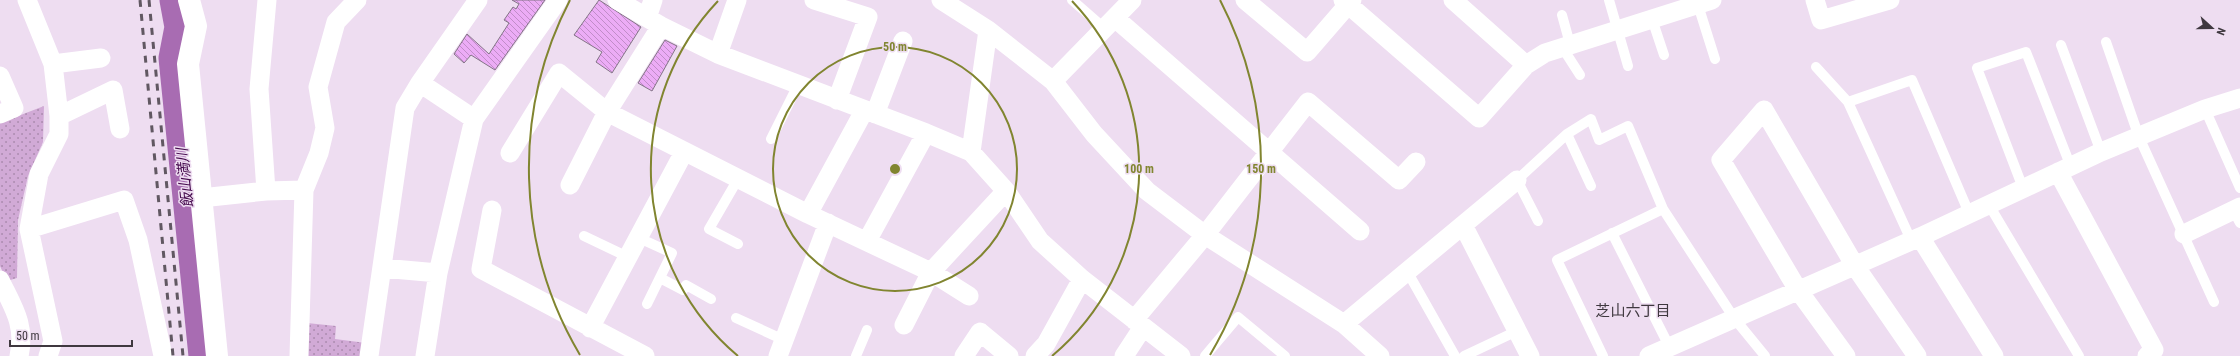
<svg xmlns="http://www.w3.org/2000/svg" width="2240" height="356" font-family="'Roboto Condensed','Noto Sans JP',sans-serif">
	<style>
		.green { fill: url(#green-dots) }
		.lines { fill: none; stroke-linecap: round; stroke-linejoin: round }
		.river { stroke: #a86cb2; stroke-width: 29 }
		.building { fill: url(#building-back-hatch); stroke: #847587 }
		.service { stroke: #fff; stroke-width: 10 }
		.minor { stroke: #fff; stroke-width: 19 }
		.tertiary { stroke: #fff; stroke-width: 22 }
		.rail { stroke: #615862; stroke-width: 3; stroke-dasharray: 7 7; stroke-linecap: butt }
		.ring { fill: none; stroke: #818530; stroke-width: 2 }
		.labels { text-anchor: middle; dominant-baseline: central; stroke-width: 3; stroke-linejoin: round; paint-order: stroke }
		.water-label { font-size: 15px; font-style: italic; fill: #460b4e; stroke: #eeddf1 }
		.neighbourhood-label { font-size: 15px; fill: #3f383f; stroke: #eeddf1 }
		.centre { fill: #818530; stroke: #eeddf1; stroke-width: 2 }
		.ring-label { font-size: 12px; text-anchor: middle; font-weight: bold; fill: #818530; stroke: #eeddf1; stroke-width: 3; stroke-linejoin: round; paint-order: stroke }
	</style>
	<defs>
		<pattern id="green-dots" width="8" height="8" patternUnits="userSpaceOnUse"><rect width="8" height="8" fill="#d1aad6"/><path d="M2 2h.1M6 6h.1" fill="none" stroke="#ab8baf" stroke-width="1.8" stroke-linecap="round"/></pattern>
		<pattern id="building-back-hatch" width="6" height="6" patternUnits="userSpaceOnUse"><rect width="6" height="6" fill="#ecacf6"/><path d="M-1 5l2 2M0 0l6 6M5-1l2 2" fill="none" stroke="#c18dc9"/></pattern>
	</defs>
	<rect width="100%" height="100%" fill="#eeddf1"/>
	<path class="green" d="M44 106 43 142 28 176 18 220 17 278 7 281 0 266V123Z
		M307 323 336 326 335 339 366 343 364 356H305Z"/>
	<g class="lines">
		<path class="river" d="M174 0 179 27 173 58 203 356"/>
	</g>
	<path class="building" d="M512 0H545L495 70 471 55 464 63 454 54 467 34 489 54 509 23 504 20 513 7 516 9 519 4Z
		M599 0 641 27 612 73 596 62 602 52 574 35Z
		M665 40 677 46 652 91 638 83Z"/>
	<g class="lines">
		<path class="service" d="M1072 0 1104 28
			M1609 0 1628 66
			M1698 5 1715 59
			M1562 15 1570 44
			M1652 19 1664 55
			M2106 42 2139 137 2214 302
			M2061 45 2101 152
			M1562 47 1580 75
			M1816 67 1848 102
			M2205 109 2240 188
			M1567 134 1591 186
			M771 139 798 85
			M2023 188 1977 68 2026 52 2071 167
			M1989 205 2079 356
			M2233 210 2240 223
			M1538 221 1517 180 1567 134 1591 119 1599 140 1628 126 1663 209 1734 318 1765 356
			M1612 233 1669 346
			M584 236 628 257
			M639 238 672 253 647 304
			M1911 240 1848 102 1912 80 1969 213
			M738 244 709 229 738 179
			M1407 271 1455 356
			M660 278 683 290 686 285 711 299
			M736 318 784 340
			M856 356 867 330
			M1205 356 1238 317 1285 356
			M1464 356 1517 331
			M1603 356 1557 260 1663 209"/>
		<path class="minor" d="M27 0 53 64 59 116V134L39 174 29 229 53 341 48 356
			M617 0 661 26 718 54 926 133 971 152 1006 191 1040 241 1082 279 1181 356
			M814 0 868 17 837 100
			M941 0 988 30 1053 81 1094 134 1147 191 1205 235 1344 324 1380 356
			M1245 0 1307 52 1352 0
			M1343 0 1479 118 1526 65 1545 53 1712 0
			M1453 0 1526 65
			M1815 0 1821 20 1890 0
			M647 18 653 0
			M1115 18 1360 231
			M718 54 737 0
			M53 64 101 58
			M0 76 14 108 0 114
			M1053 81 1132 0
			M420 83 474 119
			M875 114 903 41
			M59 116 113 90 120 129
			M971 152 988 30
			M510 153 559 73 607 112 808 214 931 272 969 296
			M2058 172 2154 350 2147 356
			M570 185 607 112 661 26
			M266 191 259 89 267 0
			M201 198 266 191 304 190
			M492 210 481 269 645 356
			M808 214 864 111
			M1463 225 1530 356
			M29 229 124 200 138 240 163 356
			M2184 234 2240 207
			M1920 237 1994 356
			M867 241 926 133
			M382 268 438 273
			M0 280C13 307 26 325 19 356
			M1134 320 1205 235 1308 102 1399 180 1416 162
			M1344 324 1517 180
			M904 325 931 272 1006 191
			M590 328 684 152
			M299 356 304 190 319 153 325 128 318 87 336 22 357 0
			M369 356 405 108 420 83 478 0
			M425 356 438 273 474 119 558 0
			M778 356 828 223
			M964 356 980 332 1009 356
			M1035 356 1046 344 1082 279
			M1124 356 1143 327
			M1649 356 1920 237 2101 152 2205 109 2240 98
			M1846 356 1798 290 1721 160 1764 110 1855 266 1917 356"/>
		<path class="tertiary" d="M189 0 196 26 188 64 217 356"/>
		<path class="rail" d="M140 0 173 356
			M149 0 183 356"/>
	</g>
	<g class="ring">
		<circle cx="895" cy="169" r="122"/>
		<path d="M738 356A244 244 0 0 1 718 1M1072 1A244 244 0 0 1 1052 356"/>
		<path d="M580 355A366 366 0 0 1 570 0M1220 0A366 366 0 0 1 1210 355"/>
	</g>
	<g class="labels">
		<g class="water-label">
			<text transform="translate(185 178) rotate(-96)">飯山満川</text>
		</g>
		<g class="neighbourhood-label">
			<text x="1633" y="311">芝山六丁目</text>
		</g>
	</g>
	<circle cx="895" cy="169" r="6" class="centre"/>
	<g class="ring-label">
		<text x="895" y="51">50 m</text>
		<text x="1139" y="173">100 m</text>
		<text x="1261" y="173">150 m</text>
	</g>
	<g transform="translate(2212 28) rotate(111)" stroke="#eeddf1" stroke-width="3" paint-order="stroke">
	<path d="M0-3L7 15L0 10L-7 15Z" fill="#3f383f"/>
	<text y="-6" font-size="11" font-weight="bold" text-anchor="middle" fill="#3f383f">N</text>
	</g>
	<path d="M10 340v6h122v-6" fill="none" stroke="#3f383f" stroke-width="2"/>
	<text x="16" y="340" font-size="12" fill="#3f383f" stroke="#eeddf1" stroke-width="3" paint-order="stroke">50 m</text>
</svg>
